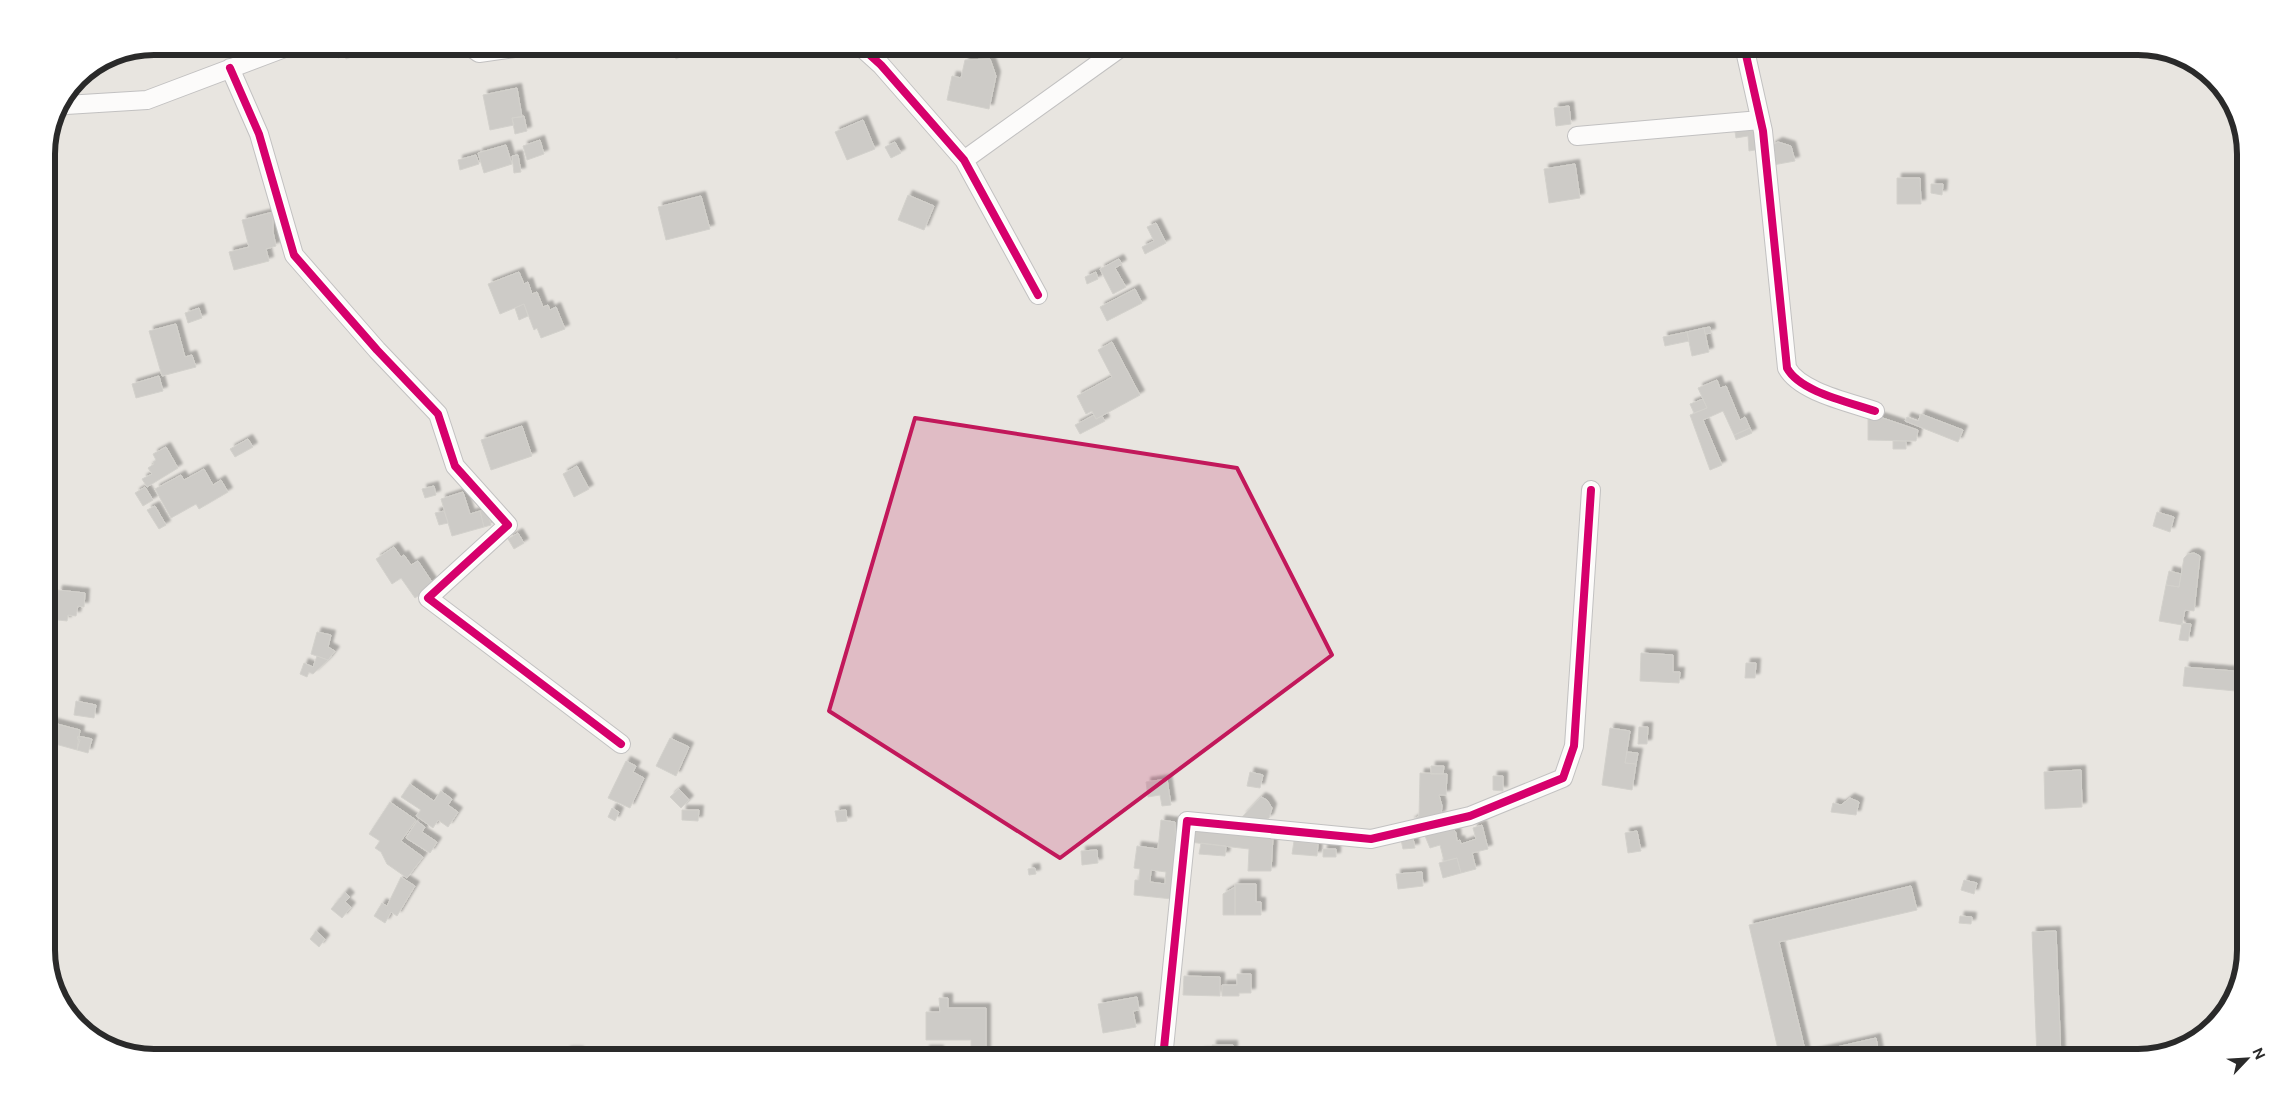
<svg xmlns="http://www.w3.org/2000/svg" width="2292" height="1104" font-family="'Public Sans',sans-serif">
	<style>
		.building { fill: #cdcbc7; stroke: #d3d1cc; fill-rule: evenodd; filter: url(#shadow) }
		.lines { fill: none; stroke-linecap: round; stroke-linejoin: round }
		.street-casing { stroke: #c2c1c1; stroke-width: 20 }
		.street { stroke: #fcfbfa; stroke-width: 18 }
		.cycleway-casing { stroke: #fff; stroke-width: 11 }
		.cycleway { stroke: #d6006c; stroke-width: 8 }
		.marked { fill: #c2185b; fill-opacity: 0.2; stroke: #c2185b; stroke-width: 4; stroke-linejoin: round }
		.rim { fill: none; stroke: #2a2a2a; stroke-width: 6 }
	</style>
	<defs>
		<filter id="shadow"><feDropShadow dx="4.5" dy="-4.5" stdDeviation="1" flood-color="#0004"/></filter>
	</defs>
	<rect width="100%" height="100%" fill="#e8e5e0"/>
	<path class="building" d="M334 46H342L345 56 338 58Z
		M342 46H383L346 59Z
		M670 46H699L700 48 676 59Z
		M990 59 996 76 989 109 947 100 952 76 961 78 965 60Z
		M517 88 522 117 512 118 514 125 490 130 483 95Z
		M1569 106 1571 124 1556 126 1554 108Z
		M524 116 527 131 515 134 512 118Z
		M863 120 875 149 847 160 835 132Z
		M1734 126 1758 127 1761 149 1749 151 1748 136 1736 138Z
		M540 140 544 154 527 160 523 146Z
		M895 142 901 153 891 158 885 147Z
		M1778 142 1791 146 1795 161 1773 165 1771 146Z
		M506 145 512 164 484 173 478 153Z
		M476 155 479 164 460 170 458 160Z
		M518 155 521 172 514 173 512 156Z
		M1575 164 1580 198 1549 203 1544 169Z
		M1897 178H1920L1921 204H1897Z
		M1931 184H1943L1942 195 1931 193Z
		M908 195 934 206 924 230 898 220Z
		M701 196 710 229 666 240 658 207Z
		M273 212V232L276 246 266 249 269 261 234 270 229 252 249 247 242 220Z
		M1156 223 1166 243 1145 254 1142 247 1154 241 1147 227Z
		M1119 259 1122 264 1115 268 1126 287 1113 294 1100 269Z
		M519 272 524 284 528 282 532 294 537 292 543 307 548 305 550 310 556 307 565 329 541 338 537 328 534 330 524 304 500 314 488 284Z
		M1096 272 1098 279 1087 284 1085 277Z
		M1135 289 1142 303 1107 321 1100 307Z
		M524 304 528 316 519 320 515 308Z
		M199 308 202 318 188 323 185 313Z
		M176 324 185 357 192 355 196 367 162 376 149 331Z
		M1710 327 1711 333 1705 334 1704 328Z
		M1704 328 1709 352 1692 356 1687 332Z
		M1687 332 1689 341 1665 346 1663 337Z
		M1112 342 1140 395 1096 419 1092 411 1086 414 1077 396 1112 377 1098 350Z
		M159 376 163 391 136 398 132 384Z
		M1717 380 1720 388 1726 386 1740 420 1745 417 1750 428 1734 435 1723 411 1703 420 1722 465 1710 470 1690 415 1707 408 1698 388Z
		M1703 399 1707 408 1694 413 1690 404Z
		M1868 413 1918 430 1916 441 1868 440Z
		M1921 414 1963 430 1958 442 1905 421 1907 417 1918 421Z
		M1094 415 1096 419 1102 416 1105 421 1080 434 1075 425Z
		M522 426 532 456 491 470 481 440Z
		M1750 428 1752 433 1736 440 1734 435Z
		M248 439 253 447 235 457 230 449Z
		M1893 441H1906V449H1893Z
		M166 447 178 468 147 487 142 479 152 474 148 468 154 464 153 462 156 460 153 454Z
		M577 466 589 489 574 497 563 474Z
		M204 469 213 485 221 480 228 492 199 509 196 504 171 518 155 489 181 475 184 480Z
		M434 486 436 495 425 498 422 489Z
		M145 487 153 500 143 506 135 493Z
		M463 492 470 514 480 511 484 527 452 536 441 499Z
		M155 506 166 525 159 529 147 510Z
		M487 509 491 525 484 527 480 511Z
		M444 511 448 523 439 525 435 513Z
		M2157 512 2174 517 2170 532 2153 526Z
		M518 533 524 543 514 549 508 539Z
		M394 547 401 557 404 555 411 565 418 561 434 585 415 598 401 578 392 584 376 559Z
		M2194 553 2200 556 2194 611 2185 610 2182 625 2159 621 2166 585 2179 587 2184 558 2188 554Z
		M2169 571 2181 574 2179 587 2166 585Z
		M58 590 85 593 84 607 78 606 76 616 68 615 67 621 49 619 51 600 57 601Z
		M2182 623 2191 624 2188 641 2179 640Z
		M317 632 331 635 328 647 335 651 328 660 311 654Z
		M1641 653 1673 655V672H1680L1679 683 1640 681Z
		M317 656 328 660 313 674 309 672 307 677 300 674 304 663 313 667Z
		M1746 663H1756L1755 678H1745Z
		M2185 667 2246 672V692L2183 686Z
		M76 701 96 705 94 718 74 715Z
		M46 721 57 724 54 734 46 732Z
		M57 724 80 730 77 750 48 742 50 733 54 734Z
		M1639 727H1648L1647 744H1638Z
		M1610 728 1630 731 1625 763 1636 764 1632 790 1602 785Z
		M78 736 92 739 88 753 77 750 80 740 77 739Z
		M670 738 689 747 676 776 656 766Z
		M1627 752 1638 753 1636 764 1625 763Z
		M626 761 636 766 633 772 644 778 630 808 608 798Z
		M1431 766H1444L1443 774H1431Z
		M2081 770 2082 807 2045 809 2044 772Z
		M1250 772 1263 775 1260 788 1247 786Z
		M1420 773 1447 774 1446 795H1439L1442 806 1441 815 1410 822 1419 816Z
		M1493 776H1503V791L1493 790Z
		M1167 779 1171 805 1162 806 1160 795 1148 797 1146 782Z
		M410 784 434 801 441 791 452 799 448 805 458 812 448 827 438 820 433 828 416 816 421 810 401 797Z
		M679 789 689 800 681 808 670 797Z
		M1261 797 1267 800 1272 808 1269 818 1265 820 1242 817Z
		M1850 798 1859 802 1856 815 1831 812 1833 803 1841 805Z
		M390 802 416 820 401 841 423 857 407 878 387 864 381 852 375 848 380 841 369 834Z
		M612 808 619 812 615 821 608 817Z
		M682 810H699L698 821 682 820Z
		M846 810 847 821 837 822 835 811Z
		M1161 820 1175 822 1177 878 1172 899 1134 895 1135 880H1139L1140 869 1134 868 1137 846 1158 849ZM1151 870 1166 872 1165 884 1150 882Z
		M417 821 425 827 422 832 437 842 430 853 406 838Z
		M1482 825 1488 849 1472 853 1476 869 1461 873 1457 858 1444 861 1440 845 1430 848 1425 836 1424 833 1452 827 1456 833 1457 841 1460 840 1461 844 1476 839 1473 828Z
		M1190 831 1228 832 1273 837 1271 871H1248L1249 849 1189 842Z
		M1637 831 1641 851 1628 853 1625 833Z
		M1413 838 1415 848 1403 849 1401 840Z
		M1294 841 1318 844 1317 856 1292 854Z
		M1201 843 1226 846 1225 856 1199 854Z
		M1323 849H1336V857H1323Z
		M1097 850 1098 863 1082 865 1081 851Z
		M1457 858 1461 873 1443 878 1439 863Z
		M1035 868 1036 874 1029 875 1028 869Z
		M1422 872 1423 886 1398 889 1396 874Z
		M401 877 415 886 397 916 391 912 385 923 374 916 382 903 387 906Z
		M1964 880 1977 883 1974 894 1961 890Z
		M1235 884H1256V902H1261V915H1235Z
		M1911 886 1917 910 1779 942 1806 1054 1876 1038 1880 1058H1780L1749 925Z
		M1235 887V915H1223V894Z
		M345 892 350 897 345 902 351 907 342 918 331 909Z
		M1960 916 1972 917 1971 924 1959 923Z
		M316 931 325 939 319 947 310 939Z
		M2056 931 2061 1058H2037L2032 932Z
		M1237 974H1251V993H1239V996H1222V985H1237Z
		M1184 976 1220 977V996L1183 995Z
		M1137 997 1139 1010 1133 1011 1136 1027 1103 1033 1098 1004Z
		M939 998H948V1008H986V1057H971V1040H926V1012H940Z
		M1212 1045H1233V1058H1200V1052H1212Z
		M925 1050H939V1058H926Z
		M566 1051H579V1058H566Z
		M771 1055 785 1057 784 1058H771Z"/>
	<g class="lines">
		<g class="street-casing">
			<path id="street" d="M469 46 479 53 529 46
				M860 46 881 65 964 160 1038 295
				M1744 46 1763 131 1787 368C1800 392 1849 402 1875 411
				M230 68 259 134 294 255 377 350 438 414 455 466 508 525 428 598 621 744
				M58 108 66 105 147 100 290 46
				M1577 136 1760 120
				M964 160 1123 46
				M1163 1058 1187 821 1371 839 1470 816 1563 778 1574 746 1591 490"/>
		</g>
		<use href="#street" class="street"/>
		<g class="cycleway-casing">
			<path id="cycleway" d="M860 46 881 65 964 160 1038 295
				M1744 46 1763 131 1787 368C1800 392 1849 402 1875 411
				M230 68 259 134 294 255 377 350 438 414 455 466 508 525 428 598 621 744
				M1163 1058 1187 821 1371 839 1470 816 1563 778 1574 746 1591 490"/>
		</g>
		<use href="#cycleway" class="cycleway"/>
	</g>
	<path class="marked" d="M915 418 1237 468 1332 655 1060 858 829 711Z"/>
	<path d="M0 0H2292V1104H0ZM154 55H2138A99 99 0 0 1 2237 154V950A99 99 0 0 1 2138 1049H154A99 99 0 0 1 55 950V154A99 99 0 0 1 154 55Z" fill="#fff" fill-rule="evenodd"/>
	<path class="rim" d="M154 55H2138A99 99 0 0 1 2237 154V950A99 99 0 0 1 2138 1049H154A99 99 0 0 1 55 950V154A99 99 0 0 1 154 55Z"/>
	<g transform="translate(2247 1059) rotate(65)" stroke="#ffffff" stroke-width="4" paint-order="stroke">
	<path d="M0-4L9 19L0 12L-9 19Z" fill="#2a2a2a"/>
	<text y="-8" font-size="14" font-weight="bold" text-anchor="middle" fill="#2a2a2a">N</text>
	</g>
</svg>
